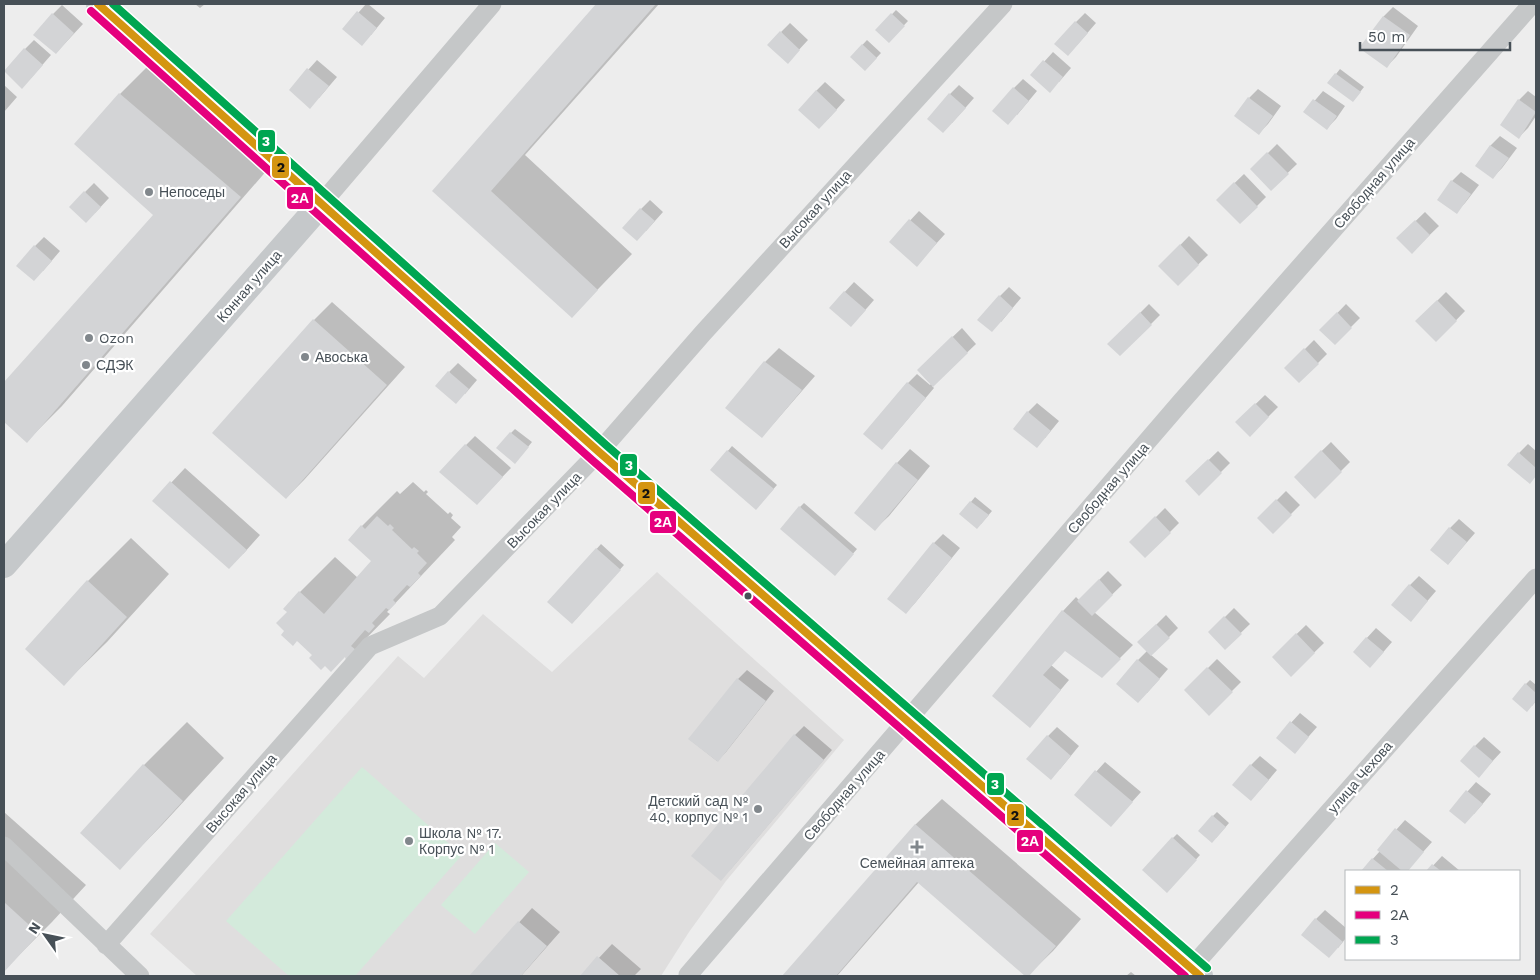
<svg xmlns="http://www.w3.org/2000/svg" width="1540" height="980" font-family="'Work Sans',sans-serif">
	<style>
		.education { fill: #dfdede }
		.green { fill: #d3eadb }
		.shadow { fill: #0003 }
		.building { fill: #d3d4d6 }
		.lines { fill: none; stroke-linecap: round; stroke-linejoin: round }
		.minor { stroke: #c5c7c8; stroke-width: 19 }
		.tertiary { stroke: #c5c7c8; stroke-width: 24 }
		.secondary { stroke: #c5c8ca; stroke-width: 26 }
		.bus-1-casing { stroke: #fff; stroke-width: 11 }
		.bus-2-casing { stroke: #fff; stroke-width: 11 }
		.bus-3-casing { stroke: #fff; stroke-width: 11 }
		.bus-1 { stroke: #d49511; stroke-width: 8 }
		.bus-2 { stroke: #e5007d; stroke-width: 8 }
		.bus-3 { stroke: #00a651; stroke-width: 8 }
		.poi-dot { fill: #81878c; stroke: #fff; stroke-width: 2 }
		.bus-dot { fill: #475057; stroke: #fff; stroke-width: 2 }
		.labels { text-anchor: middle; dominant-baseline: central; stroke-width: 4.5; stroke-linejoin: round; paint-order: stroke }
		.street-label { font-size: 14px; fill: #475057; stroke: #fff }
		.poi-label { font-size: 14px; fill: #475057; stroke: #fff; text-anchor: start }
		.line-badge { stroke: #fff; stroke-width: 2 }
		.badge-label { font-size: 14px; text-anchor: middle; font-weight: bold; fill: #fff }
		.pale-badge-label { font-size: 14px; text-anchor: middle; font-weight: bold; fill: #111 }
	</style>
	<rect width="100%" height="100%" fill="#ededed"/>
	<path class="education" d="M657 572 844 740 726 881 689 932 661 976H197L150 934 398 656 424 678 483 614 552 672Z"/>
	<path class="green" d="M362 767 462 855 355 976H289L226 921Z
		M495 843 529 872 475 934 441 905Z"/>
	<path class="shadow" d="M195 4H205L200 8Z
		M366 4H368L385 18 371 35 344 29Z
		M598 4H659L525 155 632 254 572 316 434 191Z
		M62 5 83 24 56 53 53 14Z
		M1393 7 1418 26 1396 57 1387 66 1361 48 1384 16Z
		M896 10 908 21 889 41 877 30Z
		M1085 13 1096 23 1077 45 1076 22Z
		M790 23 808 40 796 53 781 32Z
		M34 40 51 55 31 78 25 49Z
		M867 40 881 53 865 70 851 57Z
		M1053 52 1071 68 1059 82 1032 75Z
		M155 59 275 161 62 406 27 441 4 421V384L154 215 120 94Z
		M317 60 337 77 319 98 290 90Z
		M1340 69 1364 87 1353 101 1329 83Z
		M1023 79 1037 91 1017 115 1014 88Z
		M825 82 845 100 828 119 816 91Z
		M4 85 17 97 4 112Z
		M959 85 974 98 952 123 950 94Z
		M1258 89 1281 106 1268 124 1259 133 1249 98Z
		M1323 91 1345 106 1336 119 1327 128 1305 112Z
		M1528 91 1536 97V116L1528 128 1519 137V100Z
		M1500 136 1517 148 1502 168 1493 177 1477 165 1491 145Z
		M1277 144 1297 164 1271 189 1252 169Z
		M1461 172 1479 185 1465 203 1456 212 1452 181Z
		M1244 174 1266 197 1240 223 1217 200Z
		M94 183 109 198 95 213 85 192Z
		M650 200 663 212 646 231 641 209Z
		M919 211 945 234 925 256 890 242Z
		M1425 212 1439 226 1412 252 1398 238Z
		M1189 236 1208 255 1178 284 1160 266Z
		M44 237 60 251 43 271 35 246Z
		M854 282 874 300 860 316 831 307Z
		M1009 287 1021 298 1001 322 1000 296Z
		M1446 292 1465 311 1436 341 1417 321Z
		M332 302 405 367 304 480 286 498 314 320Z
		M1149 304 1160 315 1120 355 1109 344Z
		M1346 304 1360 318 1335 343 1321 330Z
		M962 328 976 344 932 386 934 388 891 439 908 383 917 374 930 385 931 384 918 370Z
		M1314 340 1327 354 1299 382 1286 368Z
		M779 348 815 376 775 422 762 436 727 408 765 362Z
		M458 363 477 380 465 394 449 372Z
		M1265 395 1278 407 1250 435 1237 422Z
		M1037 403 1059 421 1045 438 1028 412Z
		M515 429 532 442 519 458 511 433Z
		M475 436 511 468 486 494 466 445Z
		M1331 442 1350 462 1315 497 1295 477Z
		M1528 444 1536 451V475L1530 482 1519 453Z
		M732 446 777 485 760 504 712 470Z
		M910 449 930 466 889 516 875 529 897 463Z
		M1218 451 1230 463 1199 494 1187 481Z
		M185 468 260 535 243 554 154 501Z
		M413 482 424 492 426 490 428 492 426 494 448 514 450 512 453 515 451 518 461 527 452 537 455 540 387 612 390 614 347 658 345 656 314 655 286 631 289 612 300 592 335 557 358 578 373 561 362 526 397 491 400 494Z
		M1286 491 1300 505 1273 532 1259 518Z
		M975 497 992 511 981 524 961 514Z
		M804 503 857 549 839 570 800 507Z
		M1165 508 1179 523 1145 557 1131 542Z
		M1459 519 1475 533 1448 564 1450 528Z
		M943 534 960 548 915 603 906 612 934 543Z
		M131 538 169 574 107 642 64 684 27 649 88 581Z
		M601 544 624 565 576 619 549 602Z
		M1108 571 1122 585 1094 612 1133 645 1102 676 1065 650 1051 665 1069 680 1030 726 993 696 1063 611 1076 597 1079 600Z
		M1419 576 1436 591 1411 620 1410 585Z
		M1234 608 1250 624 1225 648 1210 632Z
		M1166 615 1178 628 1151 655 1168 669 1147 693 1138 660 1147 651 1139 642Z
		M1306 625 1324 643 1291 675 1273 657Z
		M1376 628 1392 642 1379 657 1354 652Z
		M1217 659 1241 682 1209 714 1186 690Z
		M747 670 774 691 726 752 717 761 689 739 738 679Z
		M1530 680 1536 685V701L1532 706 1526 684Z
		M1300 713 1317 727 1295 752 1278 737Z
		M187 722 224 758 162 825 120 868 82 833 144 765Z
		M804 726 832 750 730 870 795 735Z
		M1057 727 1079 746 1060 769 1048 736Z
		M1484 737 1501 752 1479 776 1475 746Z
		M1260 756 1277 770 1260 790 1251 765Z
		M1105 762 1141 792 1111 825 1075 795Z
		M1476 782 1491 794 1474 814 1451 810Z
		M942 799 1081 919 1053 951 1027 976 919 882 837 976H784L916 824Z
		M4 812 86 885 52 922 4 970Z
		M1217 812 1229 823 1216 838 1213 816Z
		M1405 820 1432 842 1406 871 1403 870 1402 871H1362L1380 851 1379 849Z
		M1177 834 1200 855 1171 887 1173 838Z
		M1442 856 1460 871H1428Z
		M532 908 560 932 521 976H471Z
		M1325 910 1346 928V938L1338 948 1316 919Z
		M612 944 641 969 634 976H582Z
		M1131 972 1136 976H1126Z"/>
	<path class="building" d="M596 4H656L491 191 598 290 572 318 432 191Z
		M357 11 377 28 362 46 342 29Z
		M52 13 74 33 56 54 33 35Z
		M891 13 905 26 889 43 875 30Z
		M1383 16 1410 35 1387 68 1359 48Z
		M1075 21 1088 33 1068 56 1054 44Z
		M780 31 800 50 788 64 767 45Z
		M862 44 877 58 865 71 850 57Z
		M24 48 43 65 22 89 4 71Z
		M1043 60 1063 77 1050 93 1030 75Z
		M307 68 329 86 310 109 289 90Z
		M1335 73 1361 92 1353 102 1327 83Z
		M1013 87 1029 101 1008 125 992 111Z
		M816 90 837 110 819 129 798 110Z
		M119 93 241 197 27 443 4 422V382L153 215 74 144Z
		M949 93 966 108 943 133 927 119Z
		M1248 97 1273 116 1259 135 1234 116Z
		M1313 99 1337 116 1327 130 1303 112Z
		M1518 99 1536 112 1519 139 1500 125Z
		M1490 145 1509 158 1493 179 1475 166Z
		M1267 152 1289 174 1271 191 1250 169Z
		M1451 180 1471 194 1457 214 1437 200Z
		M1234 182 1258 207 1240 224 1216 200Z
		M84 191 101 207 86 223 69 207Z
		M640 208 655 221 637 241 622 228Z
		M909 219 937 243 917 267 889 242Z
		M1415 220 1430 235 1412 254 1396 238Z
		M1180 244 1199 265 1178 286 1158 266Z
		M34 245 52 261 34 281 16 266Z
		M844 291 866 310 851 327 829 308Z
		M999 295 1013 308 992 332 977 320Z
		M1437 300 1457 321 1436 342 1415 321Z
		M1140 312 1152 325 1120 356 1107 344Z
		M1337 312 1352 328 1335 345 1319 330Z
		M313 319 387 385 286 499 212 433Z
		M952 336 968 353 933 387 917 370Z
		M1304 348 1319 364 1299 383 1284 368Z
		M764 361 802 390 762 438 725 408Z
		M448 371 469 389 456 404 435 386Z
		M907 382 926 398 882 450 863 434Z
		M1255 403 1269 417 1250 437 1235 422Z
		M1027 411 1051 431 1037 448 1013 429Z
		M510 432 529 447 515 464 496 448Z
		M465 444 503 477 477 505 439 472Z
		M727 450 774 489 756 510 710 470Z
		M1321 450 1342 472 1315 499 1294 477Z
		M1518 452 1536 468V476L1530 484 1507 465Z
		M1208 459 1222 473 1199 496 1185 481Z
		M896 462 918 480 875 531 854 513Z
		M170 481 247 550 229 569 152 501Z
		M1276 499 1292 515 1273 534 1257 518Z
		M970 501 989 515 977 529 959 514Z
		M799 506 854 554 835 576 780 529Z
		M377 516 388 526 390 524 394 528 392 530 412 549 414 547 419 551 417 553 427 563 418 573 421 576 410 587 407 585 393 600 396 603 389 610 386 608 372 623 375 626 369 633 365 630 351 646 356 650 346 660 345 657 331 672 325 666 321 670 309 658 312 655 297 641 293 646 281 635 284 631 276 623 287 612 283 609 299 591 324 614 371 561 348 540 361 525 365 529Z
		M1155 516 1171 533 1145 558 1129 542Z
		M1449 527 1467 542 1448 565 1430 550Z
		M933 542 952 558 906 614 887 599Z
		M596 548 621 570 572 624 547 602Z
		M1099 579 1113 595 1092 616 1077 601Z
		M87 580 127 617 64 686 25 649Z
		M1409 584 1428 601 1411 622 1391 605Z
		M1062 610 1121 659 1102 678 1065 651 1043 675 1061 690 1030 728 992 696Z
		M1224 616 1242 634 1225 650 1208 632Z
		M1156 624 1170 638 1151 656 1137 642Z
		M1296 633 1315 653 1291 677 1272 657Z
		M1366 637 1384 652 1370 668 1353 652Z
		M1137 659 1160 679 1138 703 1116 684Z
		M1207 667 1233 692 1209 716 1184 690Z
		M737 678 766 701 718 762 688 739Z
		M1525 683 1536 693V701L1527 712 1512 699Z
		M1290 721 1309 737 1295 754 1276 738Z
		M794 734 824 760 721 881 691 856Z
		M1047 735 1071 756 1051 780 1026 759Z
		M1474 745 1493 761 1479 778 1460 761Z
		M143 764 183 801 120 870 80 833Z
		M1250 764 1269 780 1251 801 1232 785Z
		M1095 770 1133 802 1111 827 1074 795Z
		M1466 790 1483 804 1465 824 1449 811Z
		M1212 815 1226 827 1212 843 1198 831Z
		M915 824 1056 946 1029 976H1025L917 882 836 976H782Z
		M1395 828 1424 852 1408 871H1402L1377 850Z
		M1172 837 1197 860 1167 893 1142 870Z
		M1372 858 1388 871H1361Z
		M1432 864 1441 871H1426Z
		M4 902 39 934 4 972Z
		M1315 918 1343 942 1329 958 1301 935Z
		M518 921 547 946 521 976H469Z
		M597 956 620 976H580Z"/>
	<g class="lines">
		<path class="minor" d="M322 203 492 4
			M4 846 140 976
			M106 945 370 646 440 616 599 452 703 333 1003 4
			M688 975 1181 402 1532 4
			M1184 976 1536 578"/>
		<path class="tertiary" d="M98 4 322 203"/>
		<path class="secondary" d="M4 565 322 203 599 452 1200 976"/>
		<g class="bus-1-casing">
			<path id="bus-1" d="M98 4 599 452 1200 976"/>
		</g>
		<g class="bus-2-casing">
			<path id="bus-2" d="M91 11 592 460 1185 976"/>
		</g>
		<g class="bus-3-casing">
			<path id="bus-3" d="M113 4 606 445 1207 968"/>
		</g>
		<use href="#bus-1" class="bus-1"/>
		<use href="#bus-2" class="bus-2"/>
		<use href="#bus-3" class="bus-3"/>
	</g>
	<g class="poi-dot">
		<circle cx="149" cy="192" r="5"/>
		<circle cx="89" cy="338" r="5"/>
		<circle cx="305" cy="357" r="5"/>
		<circle cx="86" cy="365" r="5"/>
		<circle cx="758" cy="809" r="5"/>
		<circle cx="409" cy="841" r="5"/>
		<path d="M914.5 839.5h5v5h5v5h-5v5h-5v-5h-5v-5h5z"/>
	</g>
	<circle class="bus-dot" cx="748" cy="596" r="4.5"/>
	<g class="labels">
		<g class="street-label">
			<text transform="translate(1374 183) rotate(-49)">Свободная улица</text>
			<text transform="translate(815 209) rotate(-48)">Высокая улица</text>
			<text transform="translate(249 286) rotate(-49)">Конная улица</text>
			<text transform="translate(1108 488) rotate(-49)">Свободная улица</text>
			<text transform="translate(544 510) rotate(-46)">Высокая улица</text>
			<text transform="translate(1360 777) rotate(-49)">улица Чехова</text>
			<text transform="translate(241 793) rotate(-49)">Высокая улица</text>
			<text transform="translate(844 795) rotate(-49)">Свободная улица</text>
		</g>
		<g class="poi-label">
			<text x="159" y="192">Непоседы</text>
			<text x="99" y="338">Ozon</text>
			<text x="315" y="357">Авоська</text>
			<text x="96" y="365">СДЭК</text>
			<text x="748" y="801" text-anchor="end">Детский сад №<tspan x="748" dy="16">40, корпус № 1</tspan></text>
			<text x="419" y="833">Школа № 17.<tspan x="419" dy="16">Корпус № 1</tspan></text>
			<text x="917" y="863" text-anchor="middle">Семейная аптека</text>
		</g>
	</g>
	<g class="line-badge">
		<rect x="257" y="129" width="19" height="24" rx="5" fill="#00a651"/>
		<rect x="271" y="155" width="19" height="24" rx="5" fill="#d49511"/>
		<rect x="286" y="186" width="28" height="24" rx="5" fill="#e5007d"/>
		<rect x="619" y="453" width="19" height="24" rx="5" fill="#00a651"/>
		<rect x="637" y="481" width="19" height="24" rx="5" fill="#d49511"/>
		<rect x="649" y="510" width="28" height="24" rx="5" fill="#e5007d"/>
		<rect x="986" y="772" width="19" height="24" rx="5" fill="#00a651"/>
		<rect x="1006" y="803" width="19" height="24" rx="5" fill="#d49511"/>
		<rect x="1016" y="829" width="28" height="24" rx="5" fill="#e5007d"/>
	</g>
	<g class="badge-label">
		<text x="266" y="146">3</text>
		<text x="300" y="203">2А</text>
		<text x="629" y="470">3</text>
		<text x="663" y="527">2А</text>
		<text x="995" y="789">3</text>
		<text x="1030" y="846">2А</text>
	</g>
	<g class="pale-badge-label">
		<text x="281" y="172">2</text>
		<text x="646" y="498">2</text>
		<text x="1015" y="820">2</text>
	</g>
	<rect width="1540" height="980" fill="none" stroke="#475057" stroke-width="10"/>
	<rect x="1345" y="870" width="175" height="90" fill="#ffffff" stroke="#b5b9bc"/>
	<rect x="1355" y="886" width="25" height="8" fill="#d49511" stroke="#b5b9bc"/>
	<text x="1390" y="895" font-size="15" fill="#475057">2</text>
	<rect x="1355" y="911" width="25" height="8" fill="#e5007d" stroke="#b5b9bc"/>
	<text x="1390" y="920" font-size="15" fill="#475057">2А</text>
	<rect x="1355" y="936" width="25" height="8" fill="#00a651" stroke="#b5b9bc"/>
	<text x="1390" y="945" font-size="15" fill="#475057">3</text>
	<g transform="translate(45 935) rotate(303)" stroke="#ffffff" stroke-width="4" paint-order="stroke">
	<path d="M0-4L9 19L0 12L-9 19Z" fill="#475057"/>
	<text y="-8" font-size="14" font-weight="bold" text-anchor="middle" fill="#475057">N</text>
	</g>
	<path d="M1360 42v8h150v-8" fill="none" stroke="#475057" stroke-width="2.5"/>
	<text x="1368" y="42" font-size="15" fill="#475057" stroke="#ffffff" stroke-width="4" paint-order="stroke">50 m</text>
</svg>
